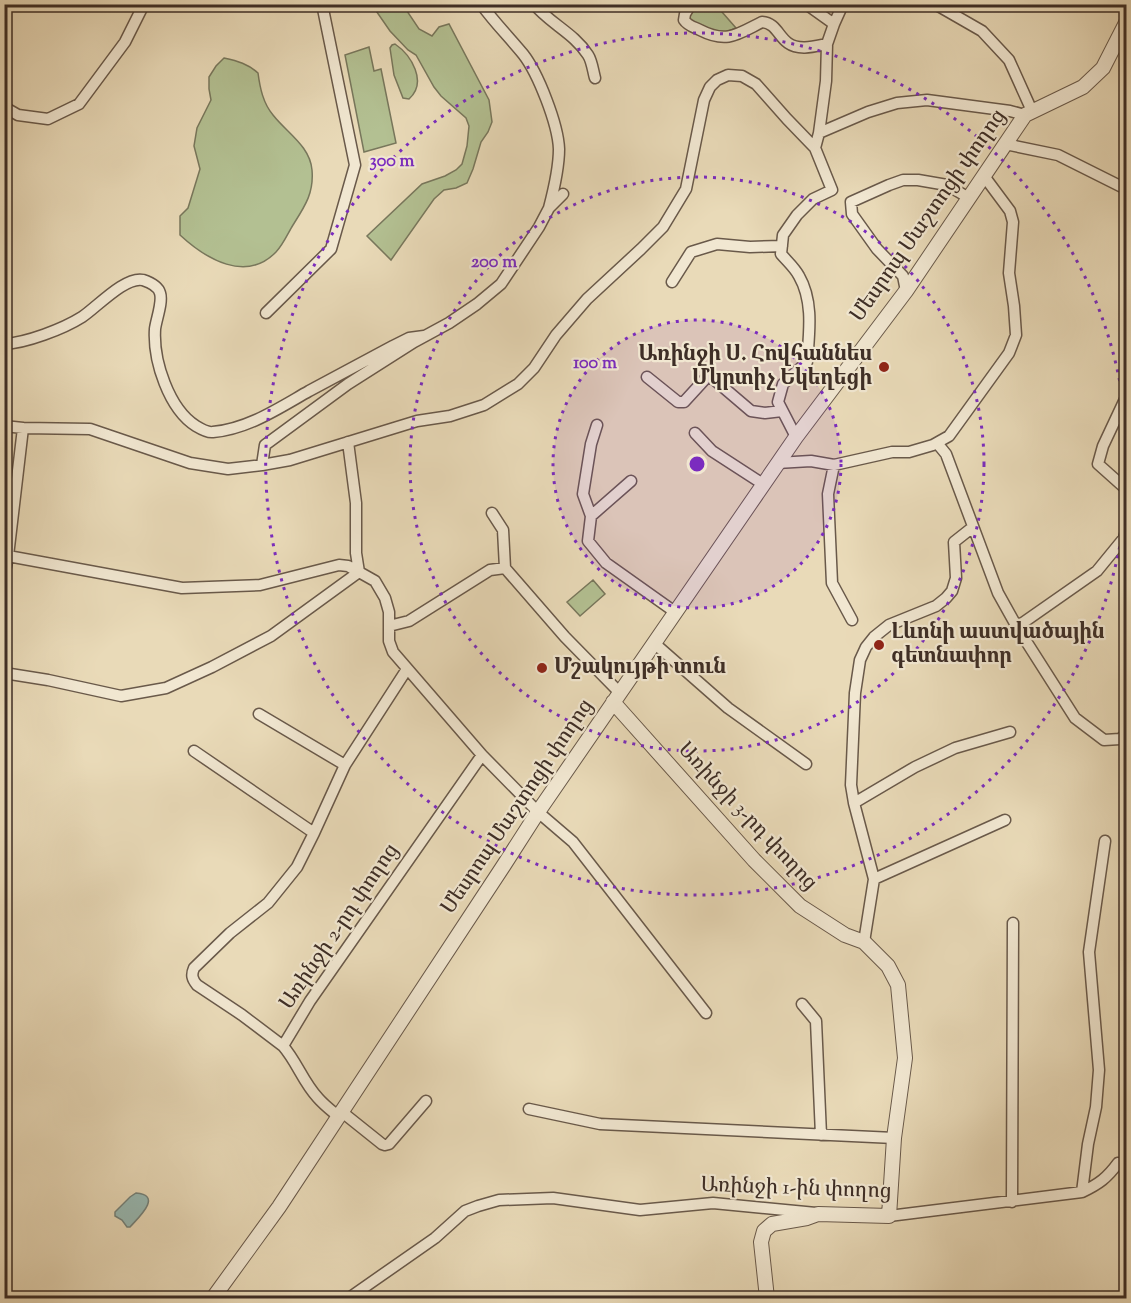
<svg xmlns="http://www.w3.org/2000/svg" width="1131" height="1303" font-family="'Sorts Mill Goudy','Noto Serif Armenian',serif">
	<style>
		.green { fill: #b3c092; stroke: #78775c; stroke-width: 1.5 }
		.water { fill: #98bab4; stroke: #74827b; stroke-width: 1.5 }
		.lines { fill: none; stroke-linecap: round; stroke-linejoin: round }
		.minor-casing { stroke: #69594a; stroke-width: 13 }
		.tertiary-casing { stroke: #69594a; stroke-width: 16 }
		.minor { stroke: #f1e7d1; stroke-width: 10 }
		.tertiary { stroke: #f1e7d1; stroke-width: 14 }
		.ring { fill: none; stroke: #7b2cbf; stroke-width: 3; stroke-dasharray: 3 6 }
		.poi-dot { fill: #8f2418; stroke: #f1e7d1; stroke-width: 2 }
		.labels { text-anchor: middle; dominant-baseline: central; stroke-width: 4.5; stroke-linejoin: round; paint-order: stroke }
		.street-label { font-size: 21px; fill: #3e2e26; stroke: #f1e7d1 }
		.poi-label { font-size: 21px; font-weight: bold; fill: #3e2e26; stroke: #f1e7d1; text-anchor: start }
		.centre { fill: #7b2cbf; stroke: #f1e7d1; stroke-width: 3 }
		.ring-label { font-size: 18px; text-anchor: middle; font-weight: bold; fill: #7b2cbf; stroke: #f1e7d1; stroke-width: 4.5; stroke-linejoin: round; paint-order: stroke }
	</style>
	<rect width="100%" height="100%" fill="#e9dab8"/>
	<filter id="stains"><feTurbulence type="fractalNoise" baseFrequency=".00333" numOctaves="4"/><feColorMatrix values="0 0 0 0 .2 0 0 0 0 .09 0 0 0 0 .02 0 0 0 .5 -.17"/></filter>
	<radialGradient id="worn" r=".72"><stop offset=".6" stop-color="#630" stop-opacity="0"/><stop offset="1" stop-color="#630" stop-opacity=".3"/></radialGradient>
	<path class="green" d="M372 5H403L419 29 432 36 439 27 449 24 489 100 492 122 488 132 481 142 473 169 467 183 456 188 444 190 434 199 391 260 367 236 422 184 445 176 456 170 462 164 467 146 469 126 466 118 441 96 434 87 416 55 408 50 390 31Z
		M694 5H729L722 12 736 28 721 34 686 20Z
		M395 44C411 55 428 82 409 99L403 98 394 75 390 48 392 45Z
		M369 47 374 71 381 69 396 143 364 152 345 55Z
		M224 58C238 61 248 64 258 73 260 88 263 103 273 115 287 133 310 146 312 170 314 193 305 206 293 225 288 233 283 245 276 252 246 283 206 259 180 235V216L188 208 200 169 194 146 197 128 211 100 209 89V77L216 66Z
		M593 580 605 594 580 616 567 602Z"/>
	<path class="water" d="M136 1193C164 1195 137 1219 130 1227H127L122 1220 115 1216V1212L130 1197Z"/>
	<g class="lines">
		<g class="minor-casing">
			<path id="minor" d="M481 4C494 22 509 37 523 54 538 73 558 124 559 149 559 169 554 189 549 208
				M534 4C549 23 574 33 588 55 592 61 593 71 595 78
				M691 4 685 14 684 20C688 26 694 27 700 30 727 44 738 34 762 22 776 23 778 36 788 43 799 51 816 46 827 44
				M806 4 834 24
				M935 4 982 31 1009 60 1032 111
				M4 107 18 115 48 119 79 104 125 42 144 4
				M819 133 868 112 897 103 927 100 1010 111 1025 115
				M1005 144 1058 155 1126 189
				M672 282 691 252 717 244 750 247 782 246
				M906 291 903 276 877 249 852 214 851 202 889 185 903 180H918L947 185 969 198
				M266 313 331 249 355 165 322 4
				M4 344C26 343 63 329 82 317 96 308 125 276 143 280 149 282 158 286 160 293 163 302 156 320 155 329 153 361 169 409 196 426 201 429 208 433 213 432 248 429 279 408 309 391 337 376 365 361 393 346L409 338 424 336
				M647 377 678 402H684L706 378 710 376 751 411 765 413 782 411
				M1126 397 1103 446 1098 464 1126 489
				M597 425 591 444 583 494 591 516 588 541 606 563 675 612
				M4 426 23 428 90 429 190 463 228 469 262 465 290 460 417 421 450 416 484 405 518 384 534 368 556 335 587 299 641 249 663 227 686 189 704 100 710 87 717 80 728 75 742 76 756 84 787 119 815 148
				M695 433 712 451 763 484
				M796 437 778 402 783 384 807 362C809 334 814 302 799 276 795 268 787 261 781 254L783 235 797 215 813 199 832 190 815 148 819 133 826 81 827 44 834 24 843 4
				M348 442 356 503V553L359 572
				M937 443 946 454 998 593 1017 627 1075 718 1104 740 1120 739 1126 734
				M777 463 811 461 834 465 892 452H909L933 445 949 436 1009 353 1016 335 1014 306 1009 273 1013 222 1010 211 984 176
				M262 465 265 445 348 384 414 342 449 323 477 304 501 284 539 227 549 208 563 194
				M834 465 828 494 832 583 852 620
				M492 513 503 530 505 568
				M591 516 631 481
				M8 556 182 588 260 585 339 565 348 566 359 572
				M4 577 8 556 23 428
				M389 626 409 621 490 570 505 568 565 637 620 693
				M1017 627 1097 571 1124 538 1126 531
				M654 643 728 708 806 764
				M4 673 48 680 121 696 166 688 212 667 271 636 359 572 375 581 385 598 389 612V641L393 652 482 755 538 812 573 842 706 1013
				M259 714 345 765
				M194 751 314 833
				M854 803 915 767 955 748 1010 732
				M874 879 1005 820
				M864 942 874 879 854 803 851 785 855 693 860 660 866 647 874 637 889 625 936 606 946 598 952 591 956 578 954 542 973 527
				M802 1004 816 1021 821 1135
				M283 1046 242 1015 197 985C192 979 191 975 194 968L230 933 268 903 297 867 314 833 345 765 407 669
				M529 1109 600 1124 894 1138
				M342 1112 382 1144 385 1145 389 1144 426 1101
				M339 1117C332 1111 324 1105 318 1098 303 1082 297 1062 283 1046L310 1001 482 755
				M1082 1192 1088 1144 1096 1107 1099 1070 1089 952 1105 841
				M1012 1202 1013 923
				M889 1216 1082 1192C1099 1184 1107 1178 1118 1163
				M349 1298 435 1238 465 1211 478 1206 499 1200 553 1198 640 1210 713 1203 816 1213"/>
		</g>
		<g class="tertiary-casing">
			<path id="tertiary" d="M613 702 754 860 800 906 845 935 864 942 888 966 898 985 905 1058 894 1138 889 1216 818 1214 807 1218 772 1224 764 1231 761 1242 767 1298
				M213 1298 279 1207 504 865 538 812 796 437 906 291 1025 115 1083 87 1103 68 1126 23"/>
		</g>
		<use href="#minor" class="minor"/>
		<use href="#tertiary" class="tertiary"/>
	</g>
	<circle cx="697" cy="464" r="144" fill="#7b2cbf" fill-opacity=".12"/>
	<g class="ring">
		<circle cx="697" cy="464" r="144"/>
		<circle cx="697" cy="464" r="287"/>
		<path d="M1126 502A431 431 0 1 1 1126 426"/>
	</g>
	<g class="poi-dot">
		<circle cx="884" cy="367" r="6"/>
		<circle cx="879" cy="645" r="6"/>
		<circle cx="542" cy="668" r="6"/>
	</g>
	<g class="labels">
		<g class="street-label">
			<text transform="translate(929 216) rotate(-55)">Մեսրոպ Մաշտոցի փողոց</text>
			<text transform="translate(518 807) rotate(-56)">Մեսրոպ Մաշտոցի փողոց</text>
			<text transform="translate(747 817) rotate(47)">Առինջի 3-րդ փողոց</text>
			<text transform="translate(340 927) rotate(-56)">Առինջի 2-րդ փողոց</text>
			<text transform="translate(796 1189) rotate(2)">Առինջի 1-ին փողոց</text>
		</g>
		<g class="poi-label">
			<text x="872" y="355" text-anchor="end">Առինջի Ս. Հովհաննես<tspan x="872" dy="24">Մկրտիչ Եկեղեցի</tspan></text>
			<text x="891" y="633">Լևոնի աստվածային<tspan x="891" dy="24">գետնափոր</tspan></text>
			<text x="554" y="668">Մշակույթի տուն</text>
		</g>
	</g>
	<circle cx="697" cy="464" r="9" class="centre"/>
	<g class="ring-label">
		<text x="392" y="166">300 m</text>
		<text x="494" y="267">200 m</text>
		<text x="595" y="368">100 m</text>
	</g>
	<rect width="1131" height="1303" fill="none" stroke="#e9dab8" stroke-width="24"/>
	<rect x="6" y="6" width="1119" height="1291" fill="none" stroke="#3e2e26" stroke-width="3"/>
	<rect x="12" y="12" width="1107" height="1279" fill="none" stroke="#3e2e26" stroke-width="1.5"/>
	<rect width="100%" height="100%" filter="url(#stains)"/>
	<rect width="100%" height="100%" fill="url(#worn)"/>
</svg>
